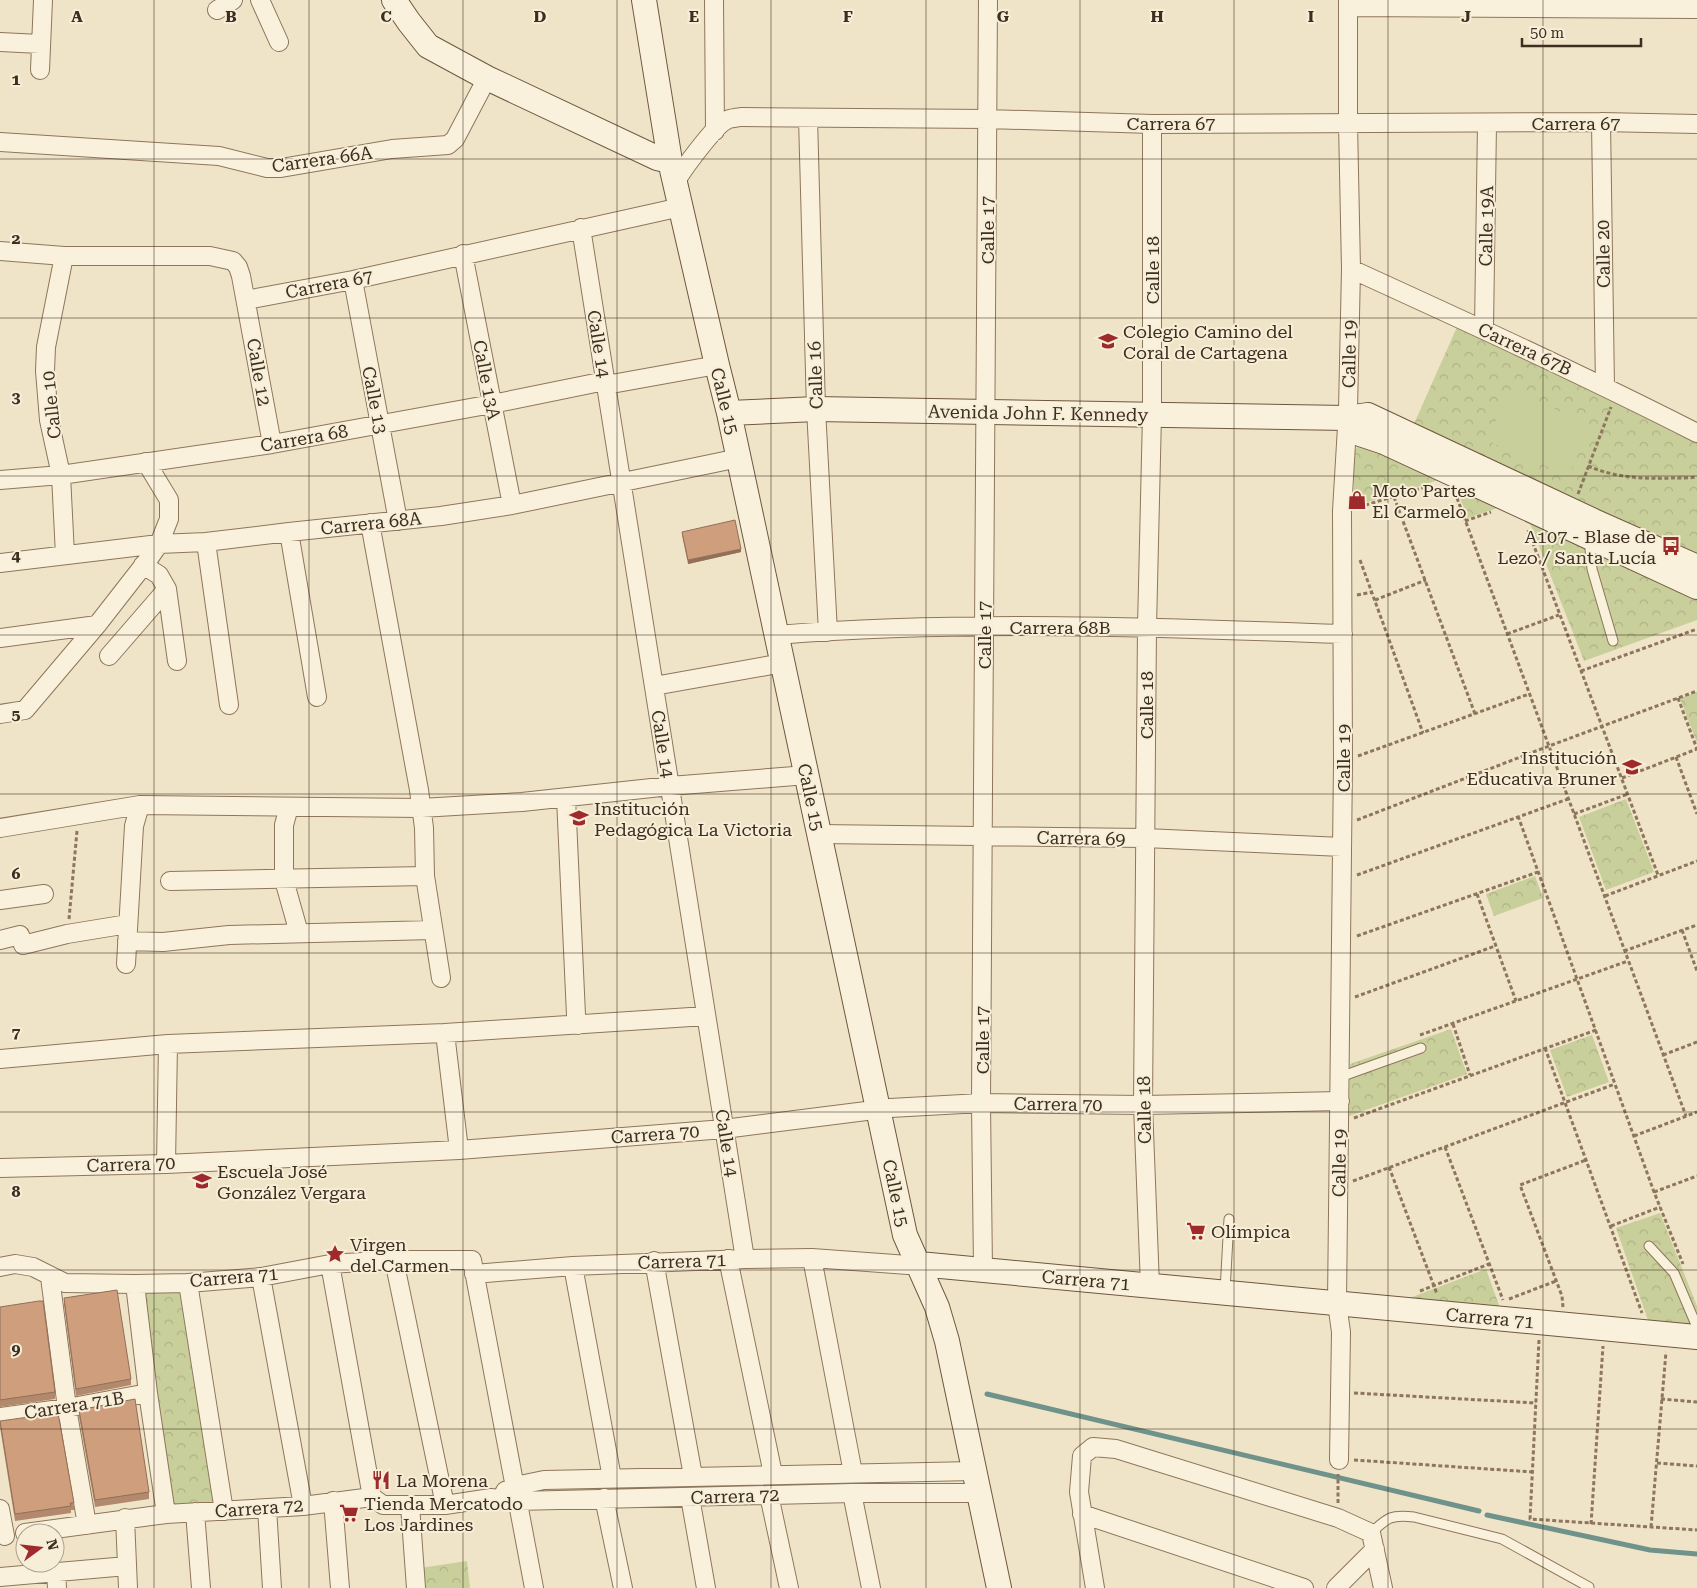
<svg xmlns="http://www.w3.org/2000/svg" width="1697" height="1588" font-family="'Roboto Serif',serif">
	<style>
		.park { fill: url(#park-crowns) }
		.garden { fill: #c9cf9b }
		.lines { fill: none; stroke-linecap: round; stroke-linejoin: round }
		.stream { stroke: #6f938a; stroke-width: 5 }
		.lane-casing { stroke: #8d765c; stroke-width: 11 }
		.street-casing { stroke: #8d765c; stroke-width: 20 }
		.secondary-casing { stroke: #6f573f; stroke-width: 26 }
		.path { stroke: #8d765c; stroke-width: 3; stroke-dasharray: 4 2.5; stroke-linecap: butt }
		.lane { stroke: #faf1dc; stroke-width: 9 }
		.street { stroke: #faf1dc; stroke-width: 18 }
		.secondary { stroke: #faf1dc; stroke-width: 24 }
		.wall { fill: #b2896c }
		.shaded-wall { fill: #916f58 }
		.building { fill: #cf9f7d; stroke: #916f58 }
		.grid { fill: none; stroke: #3d2e20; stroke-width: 1; stroke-opacity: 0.55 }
		.labels { text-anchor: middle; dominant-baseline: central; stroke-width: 4; stroke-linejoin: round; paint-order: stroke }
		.street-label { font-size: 18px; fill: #3d2e20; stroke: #f7eed8 }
		.poi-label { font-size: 18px; fill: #3d2e20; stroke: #f7eed8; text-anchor: start }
		.grid-label { font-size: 16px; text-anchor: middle; font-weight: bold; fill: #3d2e20; stroke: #f7eed8; stroke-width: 4; stroke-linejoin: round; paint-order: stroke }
	</style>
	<defs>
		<pattern id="park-crowns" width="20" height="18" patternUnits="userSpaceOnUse" patternTransform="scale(1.25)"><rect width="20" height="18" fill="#c9cf9b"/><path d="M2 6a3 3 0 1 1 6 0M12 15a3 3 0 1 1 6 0" fill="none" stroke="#aeb285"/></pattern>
	</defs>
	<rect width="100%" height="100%" fill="#f0e4c8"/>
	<path class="park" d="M1457 327 1697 442V556L1413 426Z
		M1358 446 1366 447 1439 480 1354 506V452Z
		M1456 488 1503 506 1468 518Z
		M1528 518 1697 596V620L1584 661Z
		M1697 692V743L1680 698Z
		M1626 799 1654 872 1606 890 1579 817Z
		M1535 876 1543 898 1494 916 1486 894Z
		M1451 1029 1467 1074 1349 1116 1350 1064Z
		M1592 1035 1609 1082 1567 1097 1550 1050Z
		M1660 1213 1697 1306V1330L1650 1326 1616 1228Z
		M1486 1269 1500 1308 1407 1299Z
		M182 1286 215 1504 168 1506 139 1287Z
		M467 1561 470 1588H422L420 1568Z"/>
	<path class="garden" d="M1509 390 1590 424 1569 476 1488 441Z"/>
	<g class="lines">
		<path class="stream" d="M987 1394 1479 1511
			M1487 1515 1650 1550 1697 1554"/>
		<g class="lane-casing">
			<path id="lane" d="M1589 539 1592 569 1613 641
				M1340 1077 1421 1048
				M1649 1246 1674 1273 1697 1327
				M1225 1291 1229 1219
				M1371 1533C1387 1518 1391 1514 1414 1517L1502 1539 1589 1587"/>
		</g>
		<g class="street-casing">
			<path id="street" d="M260 0 279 42
				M714 0 715 131
				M1348 7 1697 9
				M217 10 233 0
				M0 42 40 44
				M40 70 43 0
				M808 118 816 409 828 632
				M1601 122 1605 387
				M0 142 219 156 267 168H281L392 149 448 145 455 139 487 78
				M675 183C682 170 714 127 725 121 729 118 736 118 741 117L988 119 1152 124 1601 122 1697 124
				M581 228 745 1259
				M0 251 64 256H210L233 261 238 267 241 276 272 444
				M463 254 512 505
				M64 256 46 347 45 371 49 420 61 475 65 555
				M1351 269C1467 322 1583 375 1697 433
				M353 280 398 521
				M246 300 353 280 681 207
				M1484 329 1487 123
				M606 385 717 365
				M0 480 61 475 272 444 492 404 605 381
				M370 523 419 790 424 828 425 876 441 978
				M289 532 317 697
				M206 542 229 705
				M0 563 159 544 206 542 289 532 441 516 512 505 739 458
				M143 565 159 575 167 589 177 661
				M777 635C965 620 1154 627 1343 634
				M0 638 97 625
				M109 656 167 589
				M654 686 783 663
				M0 714 25 710 97 625 150 557 159 544 169 519V500L146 462
				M566 798 576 1015 578 1025
				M289 807 284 825V880L299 933
				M0 828 140 805 421 808 522 802 670 786 807 775
				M819 834 1145 838 1342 847
				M170 881 425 876
				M0 900 44 894
				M0 940 20 935 23 945 67 934 128 924
				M127 941 163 942 229 935 433 930
				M126 964 134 826 140 805
				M445 1033 459 1150
				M0 1059 168 1044 445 1033 706 1016
				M166 1164 168 1044
				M0 1168 166 1164 459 1150 724 1129 890 1108 981 1103 1143 1105 1340 1101
				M812 1258 853 1473
				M728 1259 773 1474
				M394 1260 445 1505
				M654 1261 693 1476
				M330 1264 372 1497
				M573 1266 612 1478
				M0 1267 15 1264 33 1267 65 1283 135 1284 188 1283 261 1277 330 1264 394 1260H472L534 1588
				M983 1270 981 1103 988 0
				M474 1274 573 1266 745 1259 812 1258 908 1265 919 1264
				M50 1277 67 1408 87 1525
				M261 1277 303 1506
				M188 1283 224 1511
				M135 1284 148 1393 166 1514
				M1150 1286 1143 1105 1147 627 1152 415V124
				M0 1417 67 1408 148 1393
				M1339 1460 1341 1332 1337 1303 1343 762 1342 511 1348 410 1351 269 1348 123V0
				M505 1491 515 1486 544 1480 974 1471
				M852 1493 871 1588
				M769 1495 789 1588
				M690 1497 706 1588
				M604 1498 623 1588
				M333 1501 340 1588
				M410 1505 416 1588
				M267 1508 272 1588
				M0 1509 5 1536
				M195 1512 201 1588
				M1082 1514 1304 1588
				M125 1518 128 1588
				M25 1533 166 1514 303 1506 372 1497 383 1505H445L491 1498 517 1501 852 1493H979
				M56 1572 57 1588
				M0 1577 127 1566
				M1095 1588 1079 1492 1082 1456 1093 1447 1116 1449 1338 1518 1371 1533 1383 1588
				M1336 1588 1375 1549"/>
		</g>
		<g class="secondary-casing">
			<path id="secondary" d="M394 0 409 22 428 46 487 78 657 158 670 161
				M644 0 670 161 717 365 729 413 905 1235 937 1307 947 1341 999 1588
				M729 413 816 409 1347 418 1368 415 1596 522 1697 567
				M1347 418 1360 434 1384 442 1697 587
				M919 1264 1697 1337"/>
		</g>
		<path class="path" d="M1588 466C1616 478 1644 479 1673 478 1681 478 1690 478 1697 477
			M1578 494 1611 407
			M1394 497 1475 714
			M1457 498 1686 1116
			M1359 507 1432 485
			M1465 521 1491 512
			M1528 530 1658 875
			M1360 560 1423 733
			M1357 595 1372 592
			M1375 600 1426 580
			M1507 634 1559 615
			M1581 671 1697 629
			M1678 698 1697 749
			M1358 756 1529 694
			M1676 757 1697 814
			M1622 778 1697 749
			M1574 814 1628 794
			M1518 816 1654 1192 1683 1264
			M1357 820 1549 746 1697 691
			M1357 875 1568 799
			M1477 894 1516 1001
			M1605 896 1697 861
			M69 919 77 831
			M1682 930 1697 971
			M1357 936 1538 872
			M1624 951 1697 925
			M1355 997 1495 946
			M1453 1024 1470 1075
			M1420 1035 1628 961
			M1545 1048 1642 1313
			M1663 1055 1697 1042
			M1354 1118 1596 1030
			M1634 1136 1697 1112
			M1445 1147 1503 1300
			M1389 1167 1437 1294
			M1353 1181 1615 1084
			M1654 1192 1697 1176
			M1611 1226 1660 1207
			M1420 1291 1489 1264
			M1509 1299 1556 1281
			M1563 1307 1562 1296 1520 1185 1586 1160
			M1539 1340 1530 1519 1697 1530
			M1354 1393 1536 1403
			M1661 1399 1697 1402
			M1354 1460 1533 1472
			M1657 1463 1697 1466
			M1338 1503V1474
			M1591 1524 1603 1346
			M1651 1527 1666 1352"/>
		<use href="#lane" class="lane"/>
		<use href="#street" class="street"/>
		<use href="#secondary" class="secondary"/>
	</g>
	<path class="wall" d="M682 532 741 552 688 564 682 535Z
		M64 1298 131 1379V1385L76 1396 64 1305Z
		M0 1307 55 1392V1399L0 1407Z
		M79 1410 149 1492V1499L95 1507 79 1417Z
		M0 1421 74 1503V1510H71V1513L15 1521 0 1427Z"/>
	<path class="shaded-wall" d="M741 549V552L688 564V560Z"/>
	<path class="building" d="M735 520 741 549 688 560 682 532Z
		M117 1290 131 1379 76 1389 64 1298Z
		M39 1301H43L55 1392 0 1400V1307Z
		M135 1399 149 1492 95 1500 79 1410Z
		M58 1413 74 1503H70L71 1506 15 1514 0 1421Z"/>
	<path class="grid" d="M154 0V1588M309 0V1588M463 0V1588M617 0V1588M771 0V1588M926 0V1588M1080 0V1588M1234 0V1588M1388 0V1588M1543 0V1588M0 159H1697M0 318H1697M0 476H1697M0 635H1697M0 794H1697M0 953H1697M0 1112H1697M0 1270H1697M0 1429H1697"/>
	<defs>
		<g id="school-bare" transform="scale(1.5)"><path d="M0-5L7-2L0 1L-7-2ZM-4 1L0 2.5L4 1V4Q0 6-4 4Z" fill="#9e2a2b" stroke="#f7eed8" stroke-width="2.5" paint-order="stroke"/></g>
		<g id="shop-bare" transform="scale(1.5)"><path d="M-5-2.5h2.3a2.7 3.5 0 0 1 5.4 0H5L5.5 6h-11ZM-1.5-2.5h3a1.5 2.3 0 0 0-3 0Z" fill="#9e2a2b" stroke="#f7eed8" stroke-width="2.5" paint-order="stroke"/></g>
		<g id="bus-bare" transform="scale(1.5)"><path d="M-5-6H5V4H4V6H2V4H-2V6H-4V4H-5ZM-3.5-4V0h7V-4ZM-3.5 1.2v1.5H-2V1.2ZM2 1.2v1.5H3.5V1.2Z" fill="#9e2a2b" stroke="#f7eed8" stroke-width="2.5" paint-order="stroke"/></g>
		<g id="supermarket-bare" transform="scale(1.5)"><path d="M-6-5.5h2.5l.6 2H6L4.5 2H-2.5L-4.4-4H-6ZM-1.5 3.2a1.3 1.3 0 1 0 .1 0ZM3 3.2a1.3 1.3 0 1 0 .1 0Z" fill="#9e2a2b" stroke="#f7eed8" stroke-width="2.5" paint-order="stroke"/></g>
		<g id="sight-bare" transform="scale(1.5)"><path d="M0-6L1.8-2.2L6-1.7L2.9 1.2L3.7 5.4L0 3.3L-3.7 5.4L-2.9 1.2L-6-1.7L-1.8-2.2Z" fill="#9e2a2b" stroke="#f7eed8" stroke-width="2.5" paint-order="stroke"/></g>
		<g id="restaurant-bare" transform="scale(1.5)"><path d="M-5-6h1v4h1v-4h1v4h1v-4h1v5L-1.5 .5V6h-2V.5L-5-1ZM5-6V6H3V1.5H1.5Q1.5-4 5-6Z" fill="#9e2a2b" stroke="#f7eed8" stroke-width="2.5" paint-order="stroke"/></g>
	</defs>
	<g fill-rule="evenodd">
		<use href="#school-bare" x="1108" y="341"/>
		<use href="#shop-bare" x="1357" y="500"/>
		<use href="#bus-bare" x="1671" y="546"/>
		<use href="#school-bare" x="1632" y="767"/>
		<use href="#school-bare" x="579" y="818"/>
		<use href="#school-bare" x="202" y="1181"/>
		<use href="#supermarket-bare" x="1196" y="1231"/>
		<use href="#sight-bare" x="335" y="1254"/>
		<use href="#restaurant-bare" x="381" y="1480"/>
		<use href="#supermarket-bare" x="349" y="1513"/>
	</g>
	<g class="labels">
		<g class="street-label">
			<text x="1171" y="123">Carrera 67</text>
			<text x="1576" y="123">Carrera 67</text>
			<text transform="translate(322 159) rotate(-8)">Carrera 66A</text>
			<text transform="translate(1486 226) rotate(-89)">Calle 19A</text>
			<text transform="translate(987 230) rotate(-90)">Calle 17</text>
			<text transform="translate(1603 254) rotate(-91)">Calle 20</text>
			<text transform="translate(1152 270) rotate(-90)">Calle 18</text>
			<text transform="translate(329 284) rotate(-11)">Carrera 67</text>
			<text transform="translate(599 344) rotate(81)">Calle 14</text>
			<text transform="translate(1525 349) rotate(25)">Carrera 67B</text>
			<text transform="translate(1349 354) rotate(-89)">Calle 19</text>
			<text transform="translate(259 372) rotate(80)">Calle 12</text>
			<text transform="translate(815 375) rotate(-92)">Calle 16</text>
			<text transform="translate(487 380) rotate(79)">Calle 13A</text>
			<text transform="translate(375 400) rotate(79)">Calle 13</text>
			<text transform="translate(725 401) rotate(76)">Calle 15</text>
			<text transform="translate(51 405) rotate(-96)">Calle 10</text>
			<text transform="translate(1038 413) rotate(1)">Avenida John F. Kennedy</text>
			<text transform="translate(304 438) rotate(-10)">Carrera 68</text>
			<text transform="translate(371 523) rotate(-6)">Carrera 68A</text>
			<text x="1060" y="627">Carrera 68B</text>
			<text transform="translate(984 635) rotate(-90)">Calle 17</text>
			<text transform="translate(1146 705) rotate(-90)">Calle 18</text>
			<text transform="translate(663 744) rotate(81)">Calle 14</text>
			<text transform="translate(1343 758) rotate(-90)">Calle 19</text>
			<text transform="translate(811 797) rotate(78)">Calle 15</text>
			<text transform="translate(1081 838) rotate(1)">Carrera 69</text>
			<text transform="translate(982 1040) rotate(-90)">Calle 17</text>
			<text transform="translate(1058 1104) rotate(1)">Carrera 70</text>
			<text transform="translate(1144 1110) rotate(-91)">Calle 18</text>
			<text transform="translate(655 1134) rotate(-4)">Carrera 70</text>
			<text transform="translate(727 1143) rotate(81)">Calle 14</text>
			<text transform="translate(1339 1163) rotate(-89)">Calle 19</text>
			<text transform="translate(131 1164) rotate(-2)">Carrera 70</text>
			<text transform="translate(896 1193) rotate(78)">Calle 15</text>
			<text transform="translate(682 1261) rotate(-2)">Carrera 71</text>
			<text transform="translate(234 1277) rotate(-5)">Carrera 71</text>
			<text transform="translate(1086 1280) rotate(5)">Carrera 71</text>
			<text transform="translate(1490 1318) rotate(5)">Carrera 71</text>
			<text transform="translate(74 1405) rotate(-9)">Carrera 71B</text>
			<text transform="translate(735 1496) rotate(-2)">Carrera 72</text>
			<text transform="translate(259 1508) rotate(-4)">Carrera 72</text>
		</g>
		<g class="poi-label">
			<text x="1123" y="331">Colegio Camino del<tspan x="1123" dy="21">Coral de Cartagena</tspan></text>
			<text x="1372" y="490">Moto Partes<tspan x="1372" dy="21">El Carmelo</tspan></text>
			<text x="1656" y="536" text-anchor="end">A107 - Blase de<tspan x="1656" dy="21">Lezo / Santa Lucía</tspan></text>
			<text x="1617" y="757" text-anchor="end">Institución<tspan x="1617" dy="21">Educativa Bruner</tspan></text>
			<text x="594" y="808">Institución<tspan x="594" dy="21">Pedagógica La Victoria</tspan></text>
			<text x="217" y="1171">Escuela José<tspan x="217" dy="21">González Vergara</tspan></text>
			<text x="1211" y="1231">Olímpica</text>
			<text x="350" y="1244">Virgen<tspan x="350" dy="21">del Carmen</tspan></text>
			<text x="396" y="1480">La Morena</text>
			<text x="364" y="1503">Tienda Mercatodo<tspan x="364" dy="21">Los Jardines</tspan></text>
		</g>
	</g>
	<g class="grid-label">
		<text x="77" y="22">A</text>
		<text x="231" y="22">B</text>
		<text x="386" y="22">C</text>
		<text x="540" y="22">D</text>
		<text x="694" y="22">E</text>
		<text x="848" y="22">F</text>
		<text x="1003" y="22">G</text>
		<text x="1157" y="22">H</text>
		<text x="1311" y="22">I</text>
		<text x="1466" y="22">J</text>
		<text x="16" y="85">1</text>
		<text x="16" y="244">2</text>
		<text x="16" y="403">3</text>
		<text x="16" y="561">4</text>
		<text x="16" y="720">5</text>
		<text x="16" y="879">6</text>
		<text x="16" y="1038">7</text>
		<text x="16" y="1197">8</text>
		<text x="16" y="1355">9</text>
	</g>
	<g transform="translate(40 1548) rotate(75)"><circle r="24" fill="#f7eed8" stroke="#ada18e"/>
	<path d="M0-4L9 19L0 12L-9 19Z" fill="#9e2a2b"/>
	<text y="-8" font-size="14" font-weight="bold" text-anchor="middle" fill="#3d2e20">N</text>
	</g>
	<path d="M1522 38v8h119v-8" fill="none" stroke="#3d2e20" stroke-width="2.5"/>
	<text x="1530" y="38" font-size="15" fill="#3d2e20" stroke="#f7eed8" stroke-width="4" paint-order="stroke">50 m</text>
</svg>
